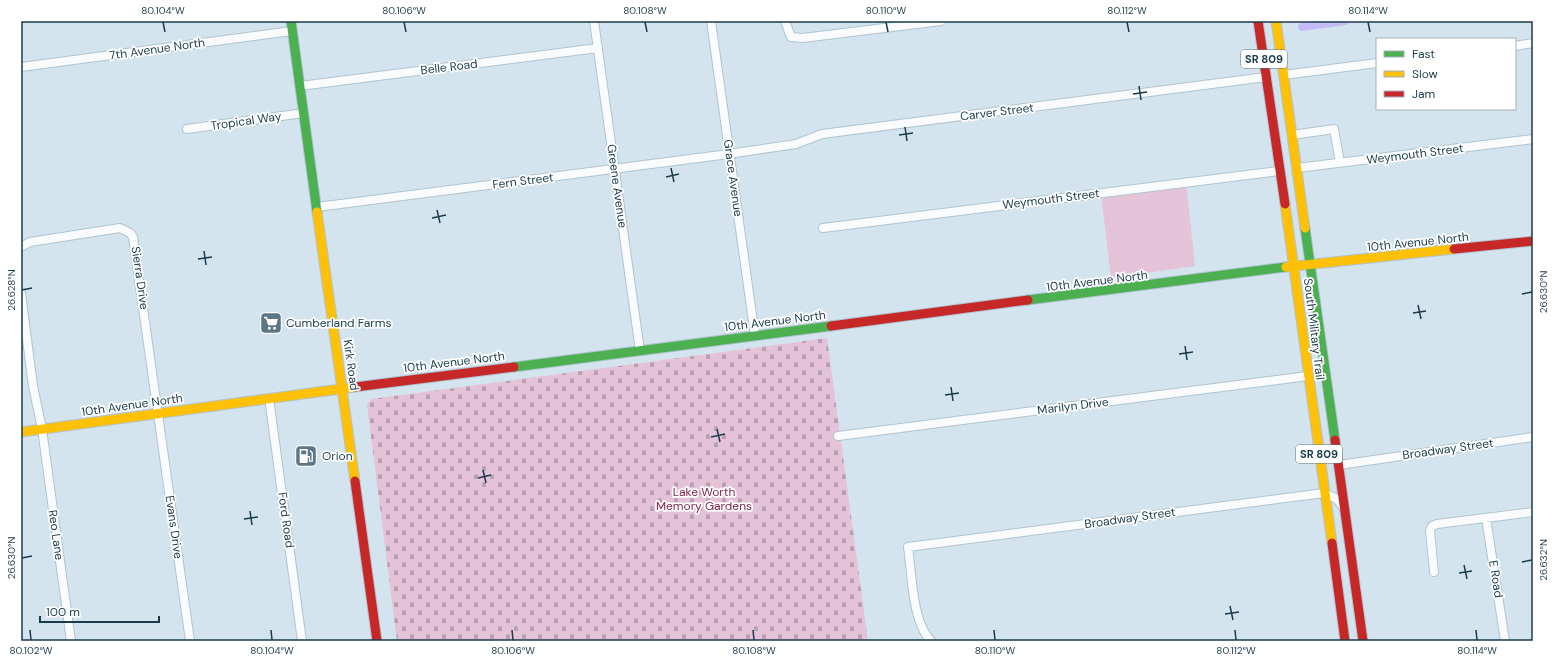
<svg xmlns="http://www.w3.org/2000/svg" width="1554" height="662" font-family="'DM Sans',sans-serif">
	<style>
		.grass { fill: #e4c2d7 }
		.cemetery { fill: url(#cemetery-stones) }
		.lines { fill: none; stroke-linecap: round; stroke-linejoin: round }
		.canal { stroke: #c4bcf6; stroke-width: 8 }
		.street-casing { stroke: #aec4d1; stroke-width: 10 }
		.fast-casing { stroke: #aec4d1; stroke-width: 11 }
		.slow-casing { stroke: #aec4d1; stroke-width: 11 }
		.jam-casing { stroke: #aec4d1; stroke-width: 11 }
		.street { stroke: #f9fbfc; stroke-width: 8 }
		.fast { stroke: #4caf50; stroke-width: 9 }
		.slow { stroke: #ffc107; stroke-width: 9 }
		.jam { stroke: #c62828; stroke-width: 9 }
		.ticks { fill: none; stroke: #1a3b4c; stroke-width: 1.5 }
		.labels { text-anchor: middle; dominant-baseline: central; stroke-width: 3.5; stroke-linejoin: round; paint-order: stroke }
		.shield { fill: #fff; stroke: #5f7682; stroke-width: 1 }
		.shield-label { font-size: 11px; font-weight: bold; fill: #1a3b4c }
		.street-label { font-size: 12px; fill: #1a3b4c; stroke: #fff }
		.poi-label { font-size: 12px; fill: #1a3b4c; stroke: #fff; text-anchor: start }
		.park-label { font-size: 12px; fill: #832253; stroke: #fff }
		.neatline { fill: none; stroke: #1a3b4c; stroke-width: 1.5 }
		.ticks-label { font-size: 10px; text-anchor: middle; fill: #1a3b4c }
	</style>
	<defs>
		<pattern id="cemetery-stones" width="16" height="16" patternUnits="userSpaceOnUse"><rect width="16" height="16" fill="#e4c2d7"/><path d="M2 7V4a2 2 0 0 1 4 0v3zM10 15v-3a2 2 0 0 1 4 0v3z" fill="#b89fb1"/></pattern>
	</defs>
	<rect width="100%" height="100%" fill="#d4e4ee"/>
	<path class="grass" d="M1186 182 1195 266 1111 278 1101 193Z"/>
	<path class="cemetery" d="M827 338 868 641H397L367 405 371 399Z"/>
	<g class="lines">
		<path class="canal" d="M1302 27 1345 21"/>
		<g class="street-casing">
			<path id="street" d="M594 21 640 351
				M711 21 755 336
				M785 21 791 37 803 38 941 21
				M1515 46 1533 43
				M21 67 292 31
				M1284 75 1377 63
				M300 86 598 48
				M187 129 304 113
				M1292 135 1334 129 1340 163
				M1297 168 1533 139
				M317 207 729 154 796 144 822 134 1266 77
				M823 228 1279 171
				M21 247 30 242 120 228 130 233 133 237 190 641
				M21 293 33 386 42 429 71 641
				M269 398 302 641
				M838 436 1308 376
				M1339 465 1533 437
				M1486 518 1505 641
				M1434 572 1430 531 1432 526 1437 524 1533 512
				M931 641C912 622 912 574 908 547L1324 493 1337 499 1343 507"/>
		</g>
		<g class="fast-casing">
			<path id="fast" d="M291 21 317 212
				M1305 228 1335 440
				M1028 300 1286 267
				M514 367 831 326"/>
		</g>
		<g class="slow-casing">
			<path id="slow" d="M1276 21 1305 228
				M1285 204 1332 543
				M317 212 355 481
				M1286 267 1454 249
				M21 432 355 387"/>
		</g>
		<g class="jam-casing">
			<path id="jam" d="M1258 21 1285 204
				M1454 249 1533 241
				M831 326 1028 300
				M355 387 514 367
				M1335 440 1363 641
				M355 481 377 641
				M1332 543 1345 641"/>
		</g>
		<use href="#street" class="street"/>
		<use href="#fast" class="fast"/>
		<use href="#slow" class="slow"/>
		<use href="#jam" class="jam"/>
	</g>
	<path class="ticks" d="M163 22 165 32M404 22 406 32M645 22 647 32M886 22 888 32M1127 22 1129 32M1368 22 1370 32M1139 86 1141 100M1133 94 1147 92M905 127 907 141M899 135 913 133M671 168 674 182M666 177 679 174M437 210 440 223M432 218 446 215M204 251 206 265M198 259 212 257M22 290 32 288M1522 294 1532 292M1418 305 1421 319M1413 313 1426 311M1185 346 1187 360M1179 354 1193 352M951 387 953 401M945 395 959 393M717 429 720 442M711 437 725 434M483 470 486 483M478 478 491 475M250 511 252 525M244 519 258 517M22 558 32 556M1522 562 1532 560M1464 565 1467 579M1459 573 1472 571M1230 606 1233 620M1225 614 1239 612M30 630 31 640M271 630 272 640M512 630 513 640M753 630 754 640M994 630 995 640M1235 630 1236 640M1476 630 1477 640"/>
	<defs>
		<g id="supermarket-square" transform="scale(1.15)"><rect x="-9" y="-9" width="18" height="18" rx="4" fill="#5b7685" stroke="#fff"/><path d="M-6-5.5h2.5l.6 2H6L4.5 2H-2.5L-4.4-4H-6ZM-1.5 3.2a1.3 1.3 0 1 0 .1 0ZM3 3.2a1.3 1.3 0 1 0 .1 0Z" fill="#fff"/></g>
		<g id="fuel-square" transform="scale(1.15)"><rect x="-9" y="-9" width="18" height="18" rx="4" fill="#5b7685" stroke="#fff"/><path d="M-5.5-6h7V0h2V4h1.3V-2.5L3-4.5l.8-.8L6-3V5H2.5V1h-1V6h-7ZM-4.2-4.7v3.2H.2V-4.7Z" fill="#fff"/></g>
	</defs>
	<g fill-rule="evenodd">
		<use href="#supermarket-square" x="271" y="323"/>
		<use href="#fuel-square" x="306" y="456"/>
	</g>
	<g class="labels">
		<g class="shield">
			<rect x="1241" y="50" width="46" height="18" rx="3"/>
			<rect x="1296" y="445" width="46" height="18" rx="3"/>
		</g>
		<g class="shield-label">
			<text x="1264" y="59">SR 809</text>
			<text x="1319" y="454">SR 809</text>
		</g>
		<g class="street-label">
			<text transform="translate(157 49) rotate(-8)">7th Avenue North</text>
			<text transform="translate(449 67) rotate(-7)">Belle Road</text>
			<text transform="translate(997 112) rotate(-7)">Carver Street</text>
			<text transform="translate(246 121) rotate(-8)">Tropical Way</text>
			<text transform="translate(1415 154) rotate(-7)">Weymouth Street</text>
			<text transform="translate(733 178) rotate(82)">Grace Avenue</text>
			<text transform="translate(523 181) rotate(-7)">Fern Street</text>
			<text transform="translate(617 186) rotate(82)">Greene Avenue</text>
			<text transform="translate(1051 199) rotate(-7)">Weymouth Street</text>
			<text transform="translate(1418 242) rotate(-6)">10th Avenue North</text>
			<text transform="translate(140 278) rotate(82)">Sierra Drive</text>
			<text transform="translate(1097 281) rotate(-7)">10th Avenue North</text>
			<text transform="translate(775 321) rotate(-7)">10th Avenue North</text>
			<text transform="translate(1314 329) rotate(83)">South Military Trail</text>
			<text transform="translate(454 362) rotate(-7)">10th Avenue North</text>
			<text transform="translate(351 365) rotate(82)">Kirk Road</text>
			<text transform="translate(132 405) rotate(-8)">10th Avenue North</text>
			<text transform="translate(1073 406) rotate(-7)">Marilyn Drive</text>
			<text transform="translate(1448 449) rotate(-8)">Broadway Street</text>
			<text transform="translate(1130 518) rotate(-8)">Broadway Street</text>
			<text transform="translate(286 520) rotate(82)">Ford Road</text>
			<text transform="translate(174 527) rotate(82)">Evans Drive</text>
			<text transform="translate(56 535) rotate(82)">Reo Lane</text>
			<text transform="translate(1496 579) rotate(81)">E Road</text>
		</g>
		<g class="poi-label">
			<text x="286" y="323">Cumberland Farms</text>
			<text x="322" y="456">Orion</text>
		</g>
		<g class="park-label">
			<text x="704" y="492">Lake Worth<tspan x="704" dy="14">Memory Gardens</tspan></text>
		</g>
	</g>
	<rect width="1554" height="662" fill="none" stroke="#ffffff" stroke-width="44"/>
	<rect x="1376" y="38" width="140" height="72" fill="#ffffff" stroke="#a3b1b7"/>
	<rect x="1384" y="51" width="20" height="6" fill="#4caf50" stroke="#a3b1b7"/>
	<text x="1412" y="58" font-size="12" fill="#1a3b4c">Fast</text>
	<rect x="1384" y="71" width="20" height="6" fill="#ffc107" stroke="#a3b1b7"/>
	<text x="1412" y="78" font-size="12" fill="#1a3b4c">Slow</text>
	<rect x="1384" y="91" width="20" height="6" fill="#c62828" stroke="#a3b1b7"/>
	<text x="1412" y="98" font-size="12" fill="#1a3b4c">Jam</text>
	<path d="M40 616v6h119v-6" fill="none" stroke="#1a3b4c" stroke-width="2"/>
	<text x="46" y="616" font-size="12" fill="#1a3b4c" stroke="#ffffff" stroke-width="3" paint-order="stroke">100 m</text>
	<rect x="22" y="22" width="1510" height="618" class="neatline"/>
	<g class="ticks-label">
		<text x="163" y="14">80.104°W</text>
		<text x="404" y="14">80.106°W</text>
		<text x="645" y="14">80.108°W</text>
		<text x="886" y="14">80.110°W</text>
		<text x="1127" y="14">80.112°W</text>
		<text x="1368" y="14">80.114°W</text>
		<text transform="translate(11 290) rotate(-90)" y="4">26.628°N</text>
		<text transform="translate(1543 292) rotate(-90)" y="4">26.630°N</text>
		<text transform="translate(11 558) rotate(-90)" y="4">26.630°N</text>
		<text transform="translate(1543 560) rotate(-90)" y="4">26.632°N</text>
		<text x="31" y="654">80.102°W</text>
		<text x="272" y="654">80.104°W</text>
		<text x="513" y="654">80.106°W</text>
		<text x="754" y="654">80.108°W</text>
		<text x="995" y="654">80.110°W</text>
		<text x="1236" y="654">80.112°W</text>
		<text x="1477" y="654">80.114°W</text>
	</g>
</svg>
